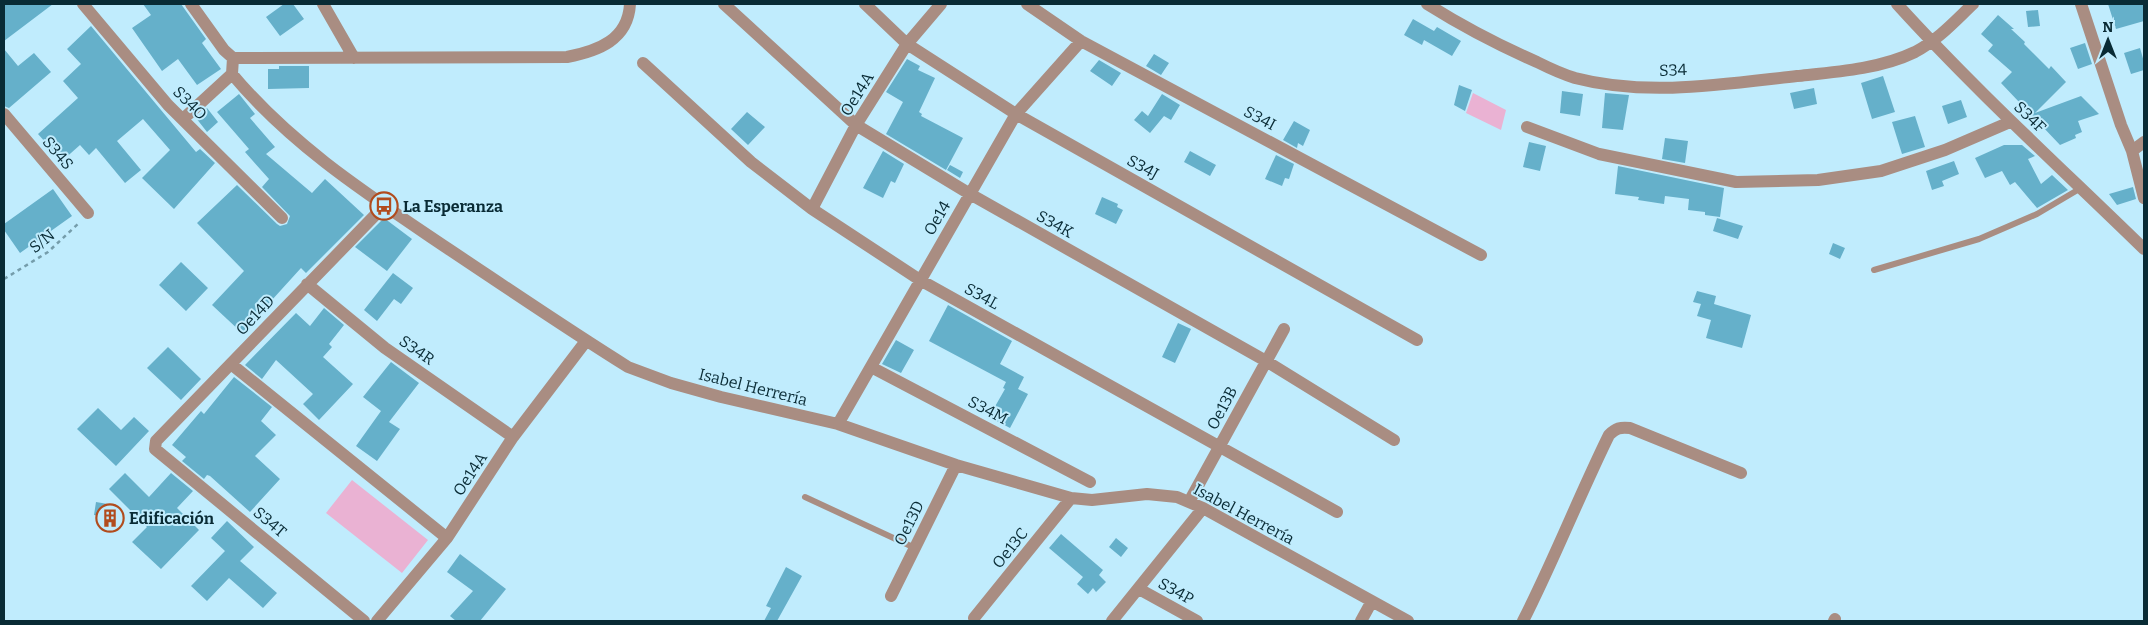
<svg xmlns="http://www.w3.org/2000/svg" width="2148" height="625" font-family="Bitter,serif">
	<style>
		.green { fill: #eab2d3 }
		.building { fill: #65b0ca }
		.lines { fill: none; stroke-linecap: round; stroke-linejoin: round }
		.path { stroke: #759dab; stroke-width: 2.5; stroke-dasharray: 4 4; stroke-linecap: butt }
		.lane { stroke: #a98d82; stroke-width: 6 }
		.street { stroke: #a98d82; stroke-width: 12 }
		.labels { text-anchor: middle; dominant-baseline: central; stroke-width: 4; stroke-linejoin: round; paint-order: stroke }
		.street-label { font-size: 16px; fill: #092b35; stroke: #c0ecfd }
		.poi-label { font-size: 16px; font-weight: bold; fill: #092b35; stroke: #c0ecfd; text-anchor: start }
	</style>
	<rect width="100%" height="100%" fill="#c0ecfd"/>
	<path class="green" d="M1473 93 1506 110 1501 130 1466 113Z
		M352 480 428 540 402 573 326 513Z"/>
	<path class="building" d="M4 4H53L4 41Z
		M143 4H181L206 39 202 43 221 69 197 85 178 59 162 71 132 28 151 15Z
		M284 4H293L304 19 280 36 266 17Z
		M2108 4H2144V21L2116 29Z
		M2038 10 2040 26 2028 27 2026 11Z
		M1998 15 2014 29H2011L2025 42 2024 44 2049 69 2051 66 2066 82 2035 113 2081 96 2099 114 2078 121 2082 132 2075 135 2076 138 2060 145 2001 83 2012 72 1988 51 1993 45 1981 34Z
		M1413 19 1434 31 1437 27 1461 41 1452 56 1424 40 1422 45 1404 35Z
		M91 26 196 152 200 149 215 163 174 209 142 178 170 150 143 119 117 141 141 170 125 183 96 148 89 155 80 145 62 161 38 134 78 98 63 81 81 64 67 49Z
		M2085 43 2092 64 2078 69 2070 48Z
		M2140 48 2144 62V70L2131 74 2124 53Z
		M4 49 18 66 34 53 51 72 9 108 4 106Z
		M1154 54 1169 63 1161 75 1146 66Z
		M907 59 920 66 918 70 935 78 919 112 922 114 921 116 963 138 946 170 886 134 903 102 886 92Z
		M1099 60 1121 73 1112 86 1090 71Z
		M279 66H309V88L268 89V69H279Z
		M1883 76 1895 112 1872 119 1861 83Z
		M1459 85 1472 90 1465 111 1454 105Z
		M1814 88 1817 104 1794 109 1790 93Z
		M1562 91 1583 94 1580 116 1560 113Z
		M1605 93 1629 95 1623 130 1602 128Z
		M239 94 255 114 250 118 275 147 266 154 312 193 325 179 364 215 306 273 301 268 242 333 212 305 244 271 197 223 237 185 277 224 280 226 287 224 290 216 262 187 269 179 245 152 249 149 217 112Z
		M1162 94 1180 105 1171 120 1164 116 1150 133 1134 120 1142 111 1148 116Z
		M1961 100 1967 117 1948 124 1942 106Z
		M207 108 218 122 207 132 196 118Z
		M747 112 765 127 748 145 731 129Z
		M1915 116 1925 147 1902 154 1892 122Z
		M1294 121 1310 130 1303 146 1298 143 1297 148 1283 140Z
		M1665 138 1688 141 1685 163 1662 159Z
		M1529 142 1546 146 1540 171 1523 167Z
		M2004 145H2022L2035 156 2028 159 2041 184 2052 175 2068 190 2037 208 2015 182 2010 185 2002 171 1985 178 1975 158Z
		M883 151 904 164 895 183 891 181 883 198 863 188Z
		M1190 151 1216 165 1210 176 1184 162Z
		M1276 155 1294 164 1289 179 1285 178 1282 186 1265 179Z
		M1954 161 1959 174 1942 181 1944 186 1932 190 1926 171Z
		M950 165 963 172 960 178 947 170Z
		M1618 166 1724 188 1720 217 1705 215V212L1688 210 1689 199 1665 196 1664 204 1638 200 1639 197 1615 194Z
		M2133 187 2136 199 2117 205 2109 194Z
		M53 189 72 216 20 253 4 230V224Z
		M1102 197 1118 204 1117 207 1123 210 1116 224 1095 214Z
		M384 218 412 239 387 271 355 247Z
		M1717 218 1743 226 1738 239 1713 231Z
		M1833 243 1845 248 1840 259 1829 254Z
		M181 262 208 288 186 311 159 285Z
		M393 273 413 288 401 304 394 299 377 321 364 310Z
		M1697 291 1716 296 1714 304 1751 315 1742 348 1706 338 1711 320 1697 316 1701 304 1693 302Z
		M948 305 1012 341 1000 364 1024 377 1018 389 1028 394 1010 428 995 420 999 414 993 410 1005 389 1003 388 1006 382 929 341Z
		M324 308 344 325 329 344 332 347 323 357 353 384 319 420 303 404 313 394 276 360 262 379 245 365 296 313 310 326Z
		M1178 323 1191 329 1175 363 1162 357Z
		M896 340 914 350 901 373 882 364Z
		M168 347 201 379 181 400 147 368Z
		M391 362 419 383 389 422 400 429 377 461 356 446 381 411 363 397Z
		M234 377 272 407 261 421 276 435 255 456 280 479 250 512 210 476 207 475 204 479 182 461 186 457 172 445 201 411 204 414Z
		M98 408 121 430 134 417 149 431 116 466 77 429Z
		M125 473 149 497 171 473 193 491 177 508 199 530 161 569 132 542 147 527 109 489Z
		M96 502 119 506 115 518 94 515Z
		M227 521 254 547 240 561 277 593 263 608 229 578 207 601 191 586 225 551 211 538Z
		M1061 534 1103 570 1099 575 1106 582 1096 592 1093 588 1088 594 1077 584 1083 577 1049 548Z
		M1116 538 1128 548 1121 557 1109 547Z
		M460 554 506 589 480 621H456L450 616 473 591 447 572Z
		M786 567 802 576 777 621H764L771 608 766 606Z"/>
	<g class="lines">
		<path class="path" d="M4 279 48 252 80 222"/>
		<path class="lane" d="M1874 270 1979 239 2037 214 2081 188
			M805 497 915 548"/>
		<path class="street" d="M83 4 168 105 282 218
			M191 4 224 50 233 58 232 74C292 146 370 196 447 248 507 288 567 329 628 367L671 383 721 397 838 424 956 465 1071 498 1092 500 1147 494 1177 497 1203 508 1408 621
			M323 4 354 58
			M724 4 856 125 970 194 1266 361 1394 440
			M865 4 907 44 1016 114 1417 340
			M1027 4 1081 41 1481 255
			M1427 4C1462 26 1498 45 1537 62 1549 68 1562 74 1575 78 1647 97 1725 84 1797 76 1836 72 1880 69 1915 52 1938 40 1955 21 1973 4
			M1897 4C1975 90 2061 168 2144 249
			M2081 4 2121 125 2132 151 2144 198
			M233 58 567 57C598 51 628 40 630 4
			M643 63 751 162 812 209 920 280 1337 512
			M4 114 88 213
			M183 119 232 74
			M1527 127 1599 154 1736 182 1818 180 1881 171 1945 150 2010 122
			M2132 151 2144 142
			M812 209 856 125 907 44 941 4
			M307 284 385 348 513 437
			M231 364 447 538
			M871 367 1090 482
			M838 424 1016 114 1081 41
			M1189 502 1284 329
			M1139 589 1197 621
			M891 596 956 465
			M974 618 1071 498
			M364 621 155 449 156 441 384 206
			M377 621 447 538 513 437 586 341
			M1112 621 1203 508
			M1361 621 1372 601
			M1523 621C1554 560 1579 496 1609 435 1616 428 1620 427 1630 428L1741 473
			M1834 621 1835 619"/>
	</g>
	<defs>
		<g id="bus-ring" transform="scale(1.4375)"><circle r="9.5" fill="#c0ecfd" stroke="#b14c1e" stroke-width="1.5"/><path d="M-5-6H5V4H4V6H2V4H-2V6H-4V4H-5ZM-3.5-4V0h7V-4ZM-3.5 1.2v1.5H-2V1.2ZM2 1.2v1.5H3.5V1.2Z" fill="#b14c1e"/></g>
		<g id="building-ring" transform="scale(1.4375)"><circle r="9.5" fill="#c0ecfd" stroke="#b14c1e" stroke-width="1.5"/><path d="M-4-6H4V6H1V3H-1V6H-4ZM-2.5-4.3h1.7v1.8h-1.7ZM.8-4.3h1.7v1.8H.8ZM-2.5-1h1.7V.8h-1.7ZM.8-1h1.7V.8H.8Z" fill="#b14c1e"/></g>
	</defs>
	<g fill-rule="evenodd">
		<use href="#bus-ring" x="384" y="206"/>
		<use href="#building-ring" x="110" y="518"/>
	</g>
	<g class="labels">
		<g class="street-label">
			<text transform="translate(1673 70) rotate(-2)">S34</text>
			<text transform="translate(857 94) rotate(-58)">Oe14A</text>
			<text transform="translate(190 103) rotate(45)">S34O</text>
			<text transform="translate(2030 117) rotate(44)">S34F</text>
			<text transform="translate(1260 118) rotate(28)">S34I</text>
			<text transform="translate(58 153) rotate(50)">S34S</text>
			<text transform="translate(1143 167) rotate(29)">S34J</text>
			<text transform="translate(937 218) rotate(-60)">Oe14</text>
			<text transform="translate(1055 224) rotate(29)">S34K</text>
			<text transform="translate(42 241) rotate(-38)">S/N</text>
			<text transform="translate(982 296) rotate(29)">S34L</text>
			<text transform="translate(255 315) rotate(-47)">Oe14D</text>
			<text transform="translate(417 350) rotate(35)">S34R</text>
			<text transform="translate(753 387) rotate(14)">Isabel Herrería</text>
			<text transform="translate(1222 408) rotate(-62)">Oe13B</text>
			<text transform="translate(988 410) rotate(28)">S34M</text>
			<text transform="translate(470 474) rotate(-57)">Oe14A</text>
			<text transform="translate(1244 514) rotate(28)">Isabel Herrería</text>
			<text transform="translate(270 522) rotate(40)">S34T</text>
			<text transform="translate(909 523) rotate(-64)">Oe13D</text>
			<text transform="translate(1010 548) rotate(-51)">Oe13C</text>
			<text transform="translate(1176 591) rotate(29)">S34P</text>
		</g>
		<g class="poi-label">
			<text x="403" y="206">La Esperanza</text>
			<text x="129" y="518">Edificación</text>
		</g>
	</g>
	<rect width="2148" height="625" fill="none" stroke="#092b35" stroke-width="10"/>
	<g transform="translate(2108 40)" stroke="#c0ecfd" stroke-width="4" paint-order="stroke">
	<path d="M0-4L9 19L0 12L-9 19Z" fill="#092b35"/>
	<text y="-8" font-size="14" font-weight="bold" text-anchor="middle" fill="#092b35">N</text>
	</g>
</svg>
